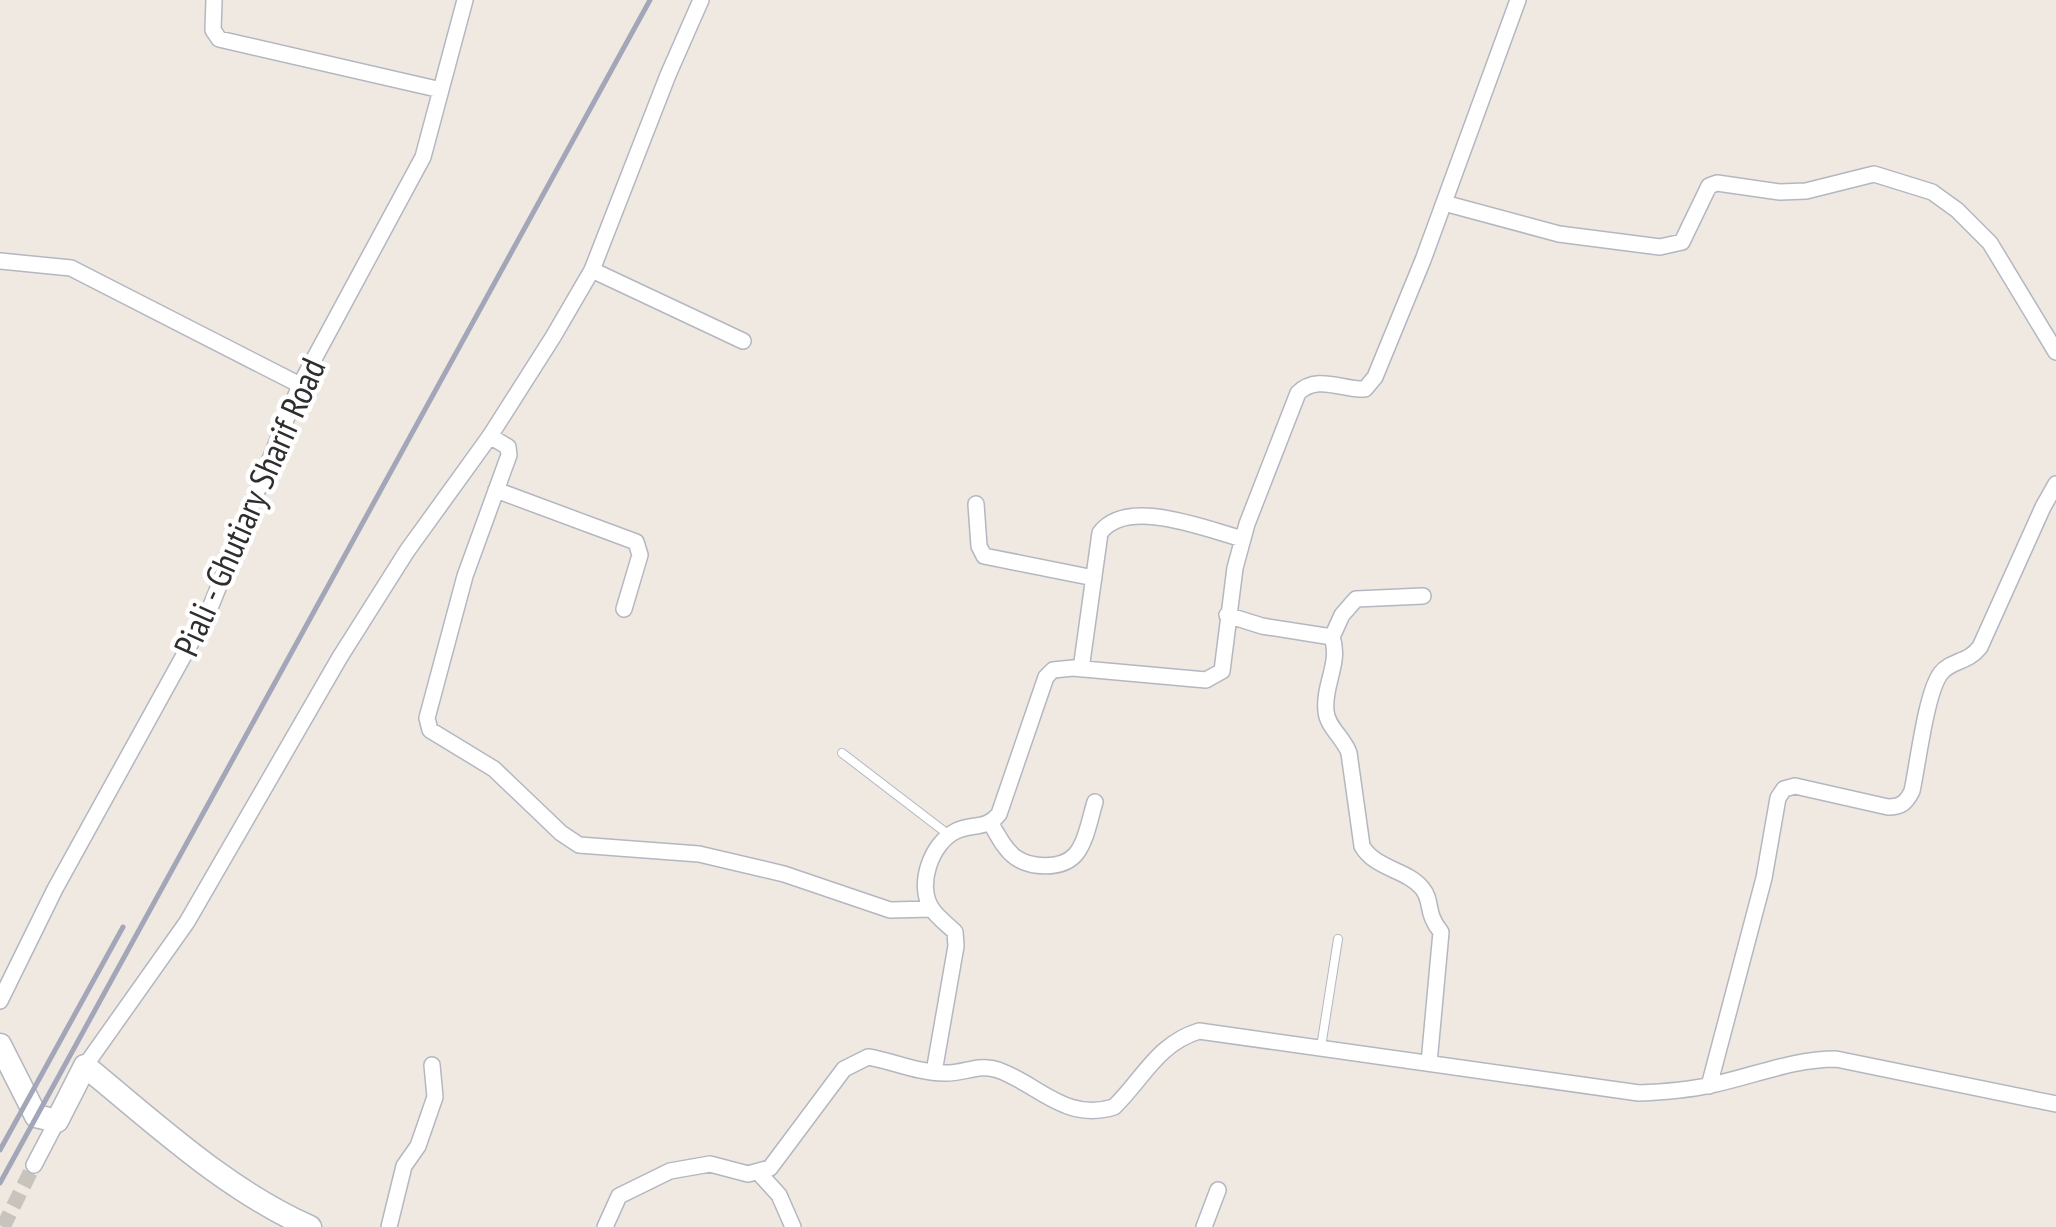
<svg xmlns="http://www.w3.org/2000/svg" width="2056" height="1227" font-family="'PT Sans Narrow',sans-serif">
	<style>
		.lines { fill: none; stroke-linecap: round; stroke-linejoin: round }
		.street-tunnel { stroke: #c8c4bd; stroke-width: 15; stroke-dasharray: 15 8; stroke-linecap: butt }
		.lane-casing { stroke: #b4b7c1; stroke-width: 10 }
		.street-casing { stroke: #b4b7c1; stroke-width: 18 }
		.secondary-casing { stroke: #b4b7c1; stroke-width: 25 }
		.lane { stroke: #fff; stroke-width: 8 }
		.street { stroke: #fff; stroke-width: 15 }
		.secondary { stroke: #fff; stroke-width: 22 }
		.rail { stroke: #a3a6b8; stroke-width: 5 }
		.labels { text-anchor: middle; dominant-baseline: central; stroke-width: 9; stroke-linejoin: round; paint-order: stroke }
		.street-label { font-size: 35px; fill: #2e2e2e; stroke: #fff }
	</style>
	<rect width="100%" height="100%" fill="#efe9e1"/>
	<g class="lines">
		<path class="street-tunnel" d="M3 1227 34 1165"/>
		<g class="lane-casing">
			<path id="lane" d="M842 753 949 835
				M1321 1047 1338 939"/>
		</g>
		<g class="street-casing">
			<path id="street" d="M214 0 213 30 219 39 441 90
				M1444 203 1559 234 1660 247 1682 242 1709 186 1717 183 1780 192 1806 191 1874 174 1932 192 1957 210 1990 243 2056 352
				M0 261 71 268 300 385
				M592 270 743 341
				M490 436 508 447 509 455 465 576 427 718 430 730 494 769 561 833 579 845 699 854 784 874 890 910 932 909
				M496 490 636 542 640 555 624 609
				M976 504 979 546 984 556 1094 578
				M1227 615 1262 626 1332 637C1341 663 1323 685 1326 711 1327 727 1344 738 1349 753L1362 846C1375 869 1406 869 1422 888 1433 901 1425 913 1441 932L1429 1063
				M1332 637 1342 615 1356 599 1423 596
				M1081 669 1100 533C1127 496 1208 530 1243 539
				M991 824C998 835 1004 849 1015 857 1030 868 1061 870 1075 855 1086 843 1090 818 1095 802
				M0 1001 55 889 210 608 300 385 423 157 465 0
				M85 1066 187 922 340 657 407 551 490 436 553 337 592 270 668 75 701 0
				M934 1072 956 946 955 932C948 925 938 918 932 909 916 886 931 843 956 831 973 823 986 830 999 814L1046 677 1053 670 1073 668 1206 680 1222 671 1235 568 1247 524 1298 393C1317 374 1342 390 1365 389L1375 377 1423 260 1518 0
				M1709 1086 1764 878 1778 798 1784 789 1795 786 1888 807C1901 807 1906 803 1912 791 1918 764 1926 692 1941 673 1951 660 1968 663 1980 647L2043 507 2056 484
				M34 1165 57 1121
				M759 1173 779 1195 793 1227
				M389 1227 404 1166 418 1146 435 1097 432 1065
				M605 1227 619 1196 670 1171 710 1164 748 1174 770 1168 844 1069 868 1057C893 1061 918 1073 944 1073 963 1074 980 1063 998 1070 1038 1084 1065 1122 1114 1107 1143 1079 1157 1044 1199 1031L1639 1093C1663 1092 1688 1090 1711 1085 1754 1076 1792 1059 1836 1059L2056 1104
				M1204 1227 1218 1190"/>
		</g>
		<g class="secondary-casing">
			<path id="secondary" d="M0 1045 36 1116 57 1121 85 1066C155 1123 226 1190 310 1227"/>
		</g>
		<use href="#lane" class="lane"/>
		<use href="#street" class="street"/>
		<use href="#secondary" class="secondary"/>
		<path class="rail" d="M0 1150 123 927
			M0 1183 650 0"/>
	</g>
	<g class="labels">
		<g class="street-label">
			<text transform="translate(249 507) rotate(-66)">Piali - Ghutiary Sharif Road</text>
		</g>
	</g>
</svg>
